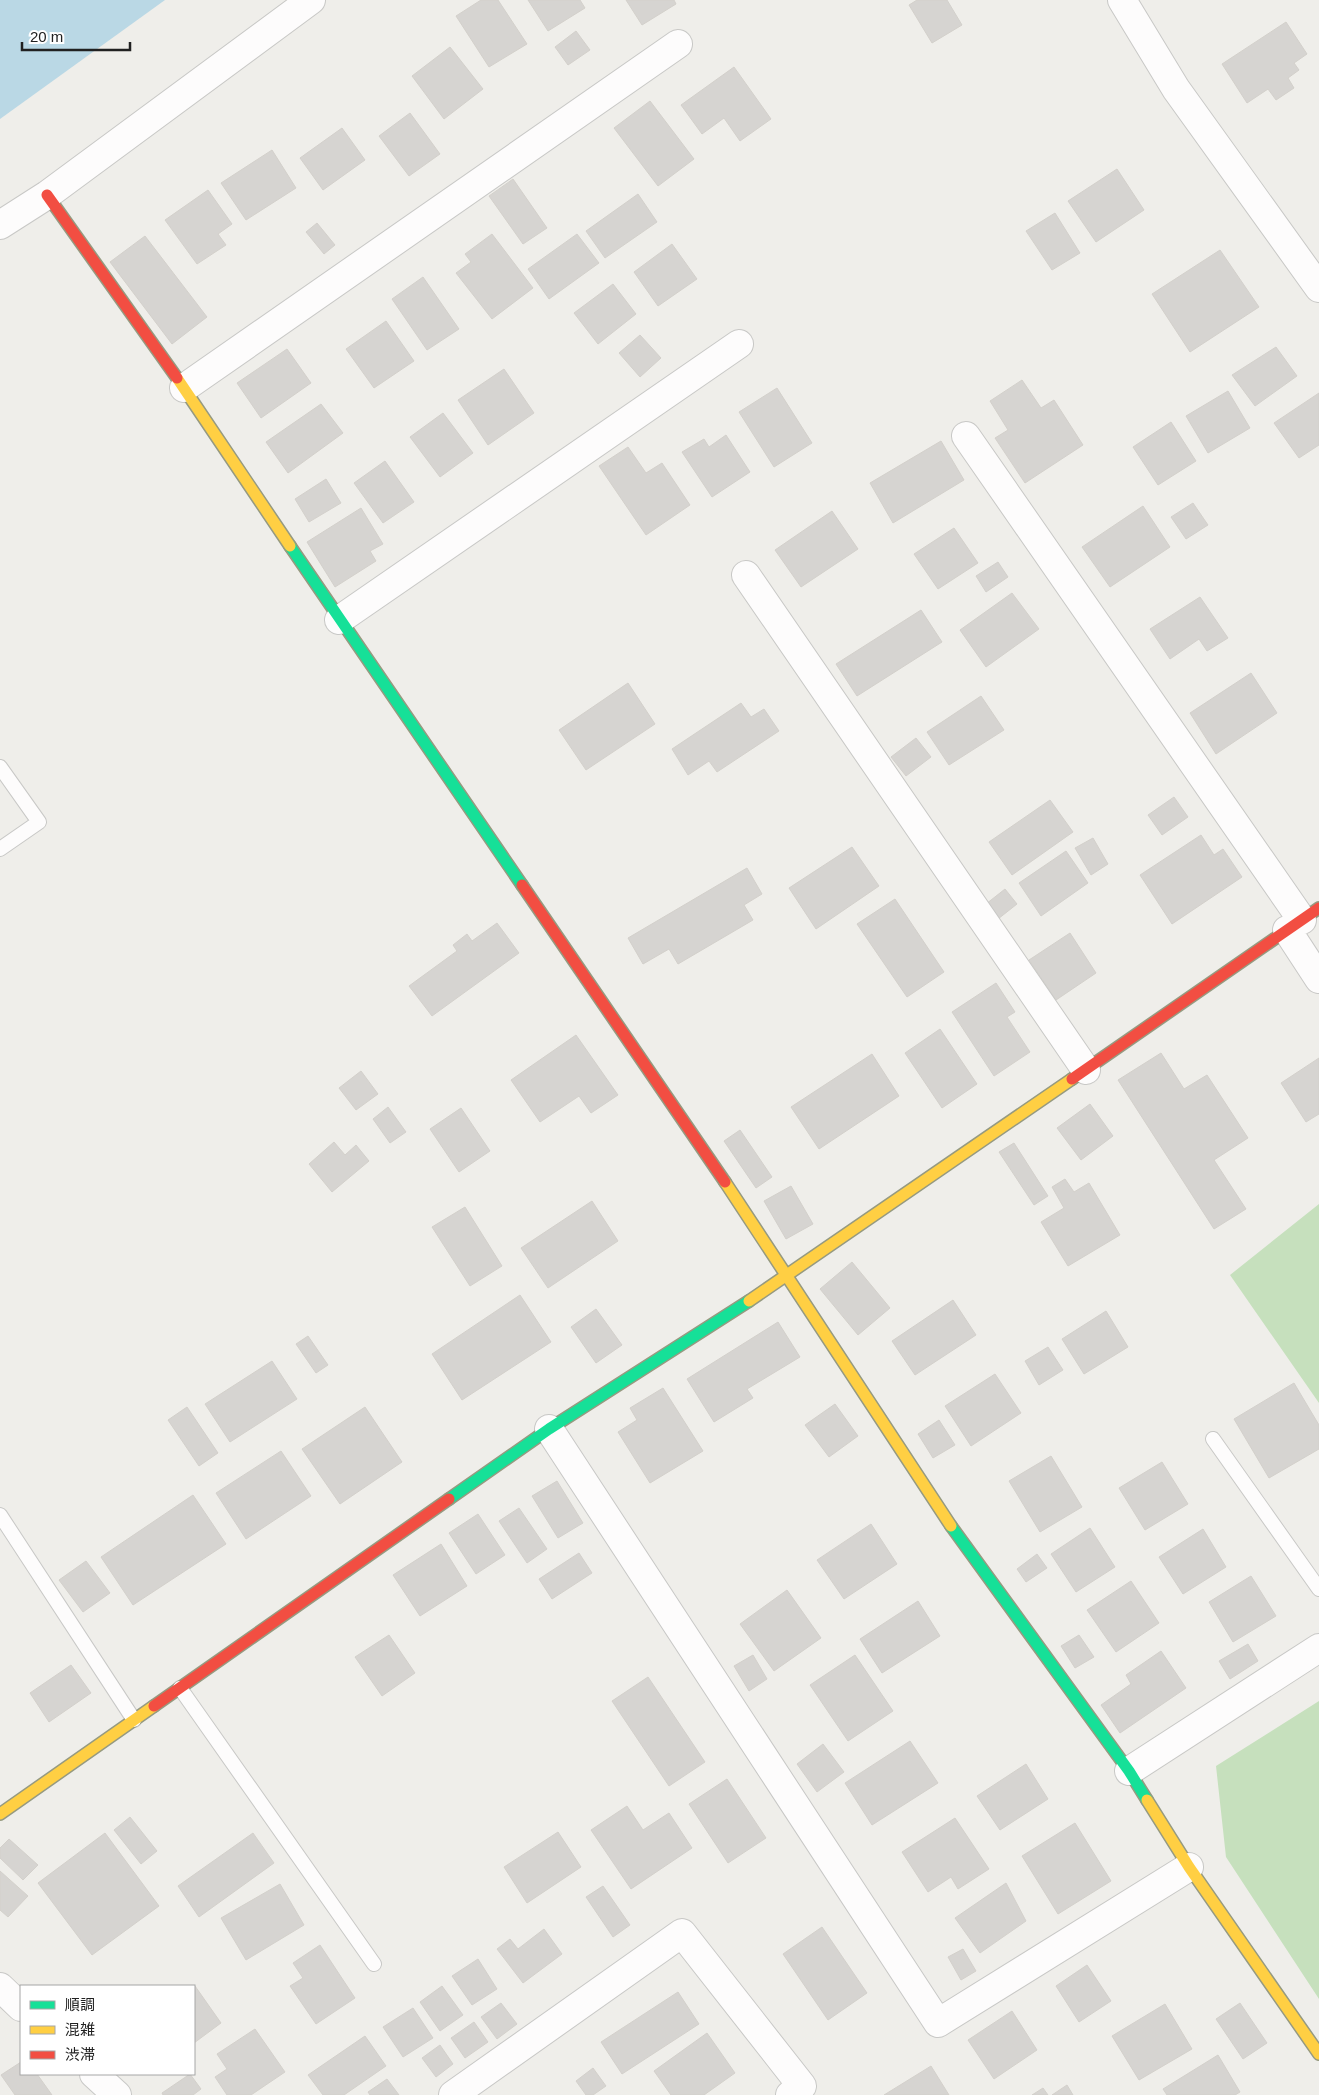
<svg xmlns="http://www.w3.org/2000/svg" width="1319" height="2095" font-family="Helvetica,'Noto Sans JP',sans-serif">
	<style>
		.forest { fill: #c6e0bd }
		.water { fill: #bad8e5 }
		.building { fill: #d6d4d1; stroke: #d3d0cb }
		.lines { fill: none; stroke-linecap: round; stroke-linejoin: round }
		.lane-casing { stroke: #c8c8c6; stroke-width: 16 }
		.street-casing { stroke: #c8c8c6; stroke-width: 30 }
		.fast-casing { stroke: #969a80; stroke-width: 14 }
		.slow-casing { stroke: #969a80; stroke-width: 14 }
		.jam-casing { stroke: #969a80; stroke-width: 14 }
		.lane { stroke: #fdfcfc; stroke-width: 14 }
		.street { stroke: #fdfcfc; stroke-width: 28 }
		.fast { stroke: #16e098; stroke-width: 11 }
		.slow { stroke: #ffcf43; stroke-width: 11 }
		.jam { stroke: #f24e42; stroke-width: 11 }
	</style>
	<rect width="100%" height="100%" fill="#efeeea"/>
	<path class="forest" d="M1319 1204V1403L1230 1275Z
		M1319 1701V1999L1226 1857 1216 1766Z"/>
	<path class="water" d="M0 0H165L0 119Z"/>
	<path class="building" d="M481 0H498L527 44 489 67 456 16Z
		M528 0H580L585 8 548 31Z
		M626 0H674L676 4 642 25Z
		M917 0H947L962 25 932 43 909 5Z
		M1286 22 1307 54 1294 63 1299 70 1288 78 1294 88 1276 100 1268 89 1247 103 1222 64Z
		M576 31 590 50 568 65 555 47Z
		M450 47 483 89 444 119 412 76Z
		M734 67 771 119 740 141 724 118 702 134 681 105Z
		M650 101 694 159 658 186 614 128Z
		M410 113 440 154 409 176 379 136Z
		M342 128 365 160 323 190 300 158Z
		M272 150 296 188 246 220 221 183Z
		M1117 169 1144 210 1096 242 1068 201Z
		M513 179 547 228 523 244 489 196Z
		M208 190 232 224 218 234 226 245 197 264 165 220Z
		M638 194 657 222 605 258 586 231Z
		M1055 213 1080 253 1052 270 1026 231Z
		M317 223 335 245 324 254 306 232Z
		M492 234 533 288 492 319 456 273 471 262 465 254Z
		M577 234 599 263 549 299 528 269Z
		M145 236 207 317 172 344 110 262Z
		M672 244 697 279 658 306 634 272Z
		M1220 250 1259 307 1190 352 1152 294Z
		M423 277 459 329 427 350 392 299Z
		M613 284 636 314 598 344 574 313Z
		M386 321 414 361 374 388 346 349Z
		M640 335 661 358 640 377 619 353Z
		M1276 347 1297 376 1255 406 1232 375Z
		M287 349 311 383 261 418 237 383Z
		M504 369 534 413 488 445 458 400Z
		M1022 380 1041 408 1054 400 1083 445 1025 483 995 438 1008 430 990 401Z
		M777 388 812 443 774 467 739 412Z
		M1228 391 1250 428 1208 453 1186 416Z
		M1319 393V445L1299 458 1274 423Z
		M321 404 343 433 288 473 266 442Z
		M443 413 473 453 440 477 410 437Z
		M1171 422 1196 461 1158 485 1133 447Z
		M726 435 750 472 712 497 682 452 704 439 709 447Z
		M941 441 964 480 893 523 870 483Z
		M628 447 646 473 662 463 690 505 646 535 599 466Z
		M385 461 414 502 383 523 354 483Z
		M326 479 341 503 309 522 295 499Z
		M1193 503 1208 525 1186 539 1171 517Z
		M1143 506 1170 547 1110 587 1082 547Z
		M361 508 383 544 370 551 376 561 335 587 307 542Z
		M832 511 858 549 801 587 775 550Z
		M954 528 978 563 938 589 914 554Z
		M998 562 1008 577 986 592 976 576Z
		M1012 593 1039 629 986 667 960 630Z
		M1200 597 1228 638 1207 651 1199 639 1170 659 1150 629Z
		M921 610 942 642 857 696 836 664Z
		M1251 673 1277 713 1216 754 1190 713Z
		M628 683 655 724 586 770 559 730Z
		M981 696 1004 730 949 765 927 732Z
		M741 703 751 717 764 709 779 731 717 772 709 761 688 775 672 749Z
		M916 738 931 757 906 776 891 757Z
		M1174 797 1188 817 1162 835 1148 815Z
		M1050 800 1073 832 1012 875 989 842Z
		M1201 835 1214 855 1223 849 1242 877 1172 924 1140 875Z
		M1093 838 1108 864 1091 875 1075 848Z
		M852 847 879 886 816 929 789 888Z
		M1066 851 1088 883 1041 916 1019 883Z
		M747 868 762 894 744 905 753 920 678 964 669 949 643 964 628 938Z
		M1005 889 1017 904 998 919 986 904Z
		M895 899 944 972 907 997 857 924Z
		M497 923 519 953 432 1016 409 986 457 951 453 945 467 934 472 941Z
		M1070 933 1096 973 1056 1000 1029 960Z
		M996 983 1015 1012 1007 1017 1030 1052 994 1076 952 1012Z
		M940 1029 977 1084 942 1108 905 1053Z
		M576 1035 618 1095 591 1113 579 1096 540 1122 511 1080Z
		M1161 1053 1184 1089 1207 1075 1248 1138 1214 1160 1246 1209 1214 1229 1118 1080Z
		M872 1054 899 1096 819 1149 791 1107Z
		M1319 1058V1114L1306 1122 1281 1083Z
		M361 1071 378 1094 356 1110 339 1088Z
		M1090 1104 1113 1136 1081 1160 1057 1128Z
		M388 1107 406 1132 390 1143 373 1119Z
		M461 1108 490 1151 459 1172 430 1129Z
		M740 1130 772 1177 756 1188 724 1141Z
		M334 1142 345 1155 356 1145 369 1161 332 1192 309 1164Z
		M1014 1143 1048 1196 1034 1205 999 1152Z
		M1065 1179 1074 1192 1089 1183 1120 1235 1068 1266 1041 1222 1064 1208 1052 1187Z
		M791 1186 813 1224 786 1239 764 1201Z
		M592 1201 618 1241 548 1288 521 1248Z
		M465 1207 502 1266 470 1286 432 1227Z
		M852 1262 890 1308 858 1335 820 1289Z
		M520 1295 551 1342 462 1400 432 1354Z
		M953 1300 976 1335 915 1375 892 1341Z
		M596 1309 622 1345 596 1363 571 1327Z
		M1106 1311 1128 1347 1084 1374 1062 1339Z
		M778 1322 800 1357 747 1389 753 1398 714 1422 687 1379Z
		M308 1336 328 1365 316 1373 296 1344Z
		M1048 1347 1063 1370 1039 1385 1025 1361Z
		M272 1361 297 1399 230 1442 205 1404Z
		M995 1374 1021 1413 971 1446 945 1406Z
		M1294 1383 1319 1425V1449L1269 1478 1234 1419Z
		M663 1388 703 1451 650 1483 618 1432 637 1420 630 1408Z
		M835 1404 858 1436 829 1457 805 1425Z
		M187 1407 218 1453 199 1466 168 1420Z
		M365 1407 402 1462 340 1504 302 1449Z
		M939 1420 955 1445 933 1458 918 1434Z
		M281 1451 311 1496 246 1539 216 1493Z
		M1051 1456 1082 1507 1040 1532 1009 1481Z
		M1162 1462 1188 1504 1145 1530 1119 1488Z
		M557 1481 583 1523 558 1538 532 1496Z
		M193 1495 226 1544 133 1605 101 1557Z
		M519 1508 547 1549 527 1563 499 1521Z
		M478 1514 505 1555 476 1574 449 1533Z
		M871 1524 897 1564 844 1599 817 1560Z
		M1090 1528 1115 1567 1076 1592 1051 1554Z
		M1203 1529 1226 1567 1183 1594 1159 1557Z
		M441 1544 467 1586 420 1616 393 1575Z
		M579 1553 592 1573 552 1599 539 1579Z
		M1037 1554 1047 1568 1026 1582 1017 1569Z
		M86 1561 110 1593 83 1612 59 1580Z
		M1251 1576 1276 1616 1233 1642 1209 1602Z
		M1131 1581 1159 1623 1116 1652 1087 1610Z
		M787 1590 821 1638 774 1671 740 1624Z
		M918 1601 940 1636 882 1673 860 1639Z
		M389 1635 415 1673 382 1696 355 1657Z
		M1079 1635 1094 1657 1075 1668 1061 1646Z
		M1248 1644 1258 1661 1230 1679 1219 1661Z
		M1161 1651 1186 1688 1120 1733 1101 1705 1131 1684 1126 1675Z
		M753 1655 767 1679 749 1691 734 1666Z
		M855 1655 893 1711 848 1741 810 1685Z
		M71 1665 91 1693 49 1722 30 1693Z
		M648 1677 705 1762 669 1786 612 1701Z
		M910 1741 938 1783 872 1825 845 1783Z
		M823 1744 844 1772 817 1792 797 1764Z
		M1026 1764 1048 1799 1000 1830 977 1796Z
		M727 1779 766 1838 728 1863 689 1804Z
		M627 1806 643 1830 669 1813 692 1848 631 1889 591 1830Z
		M130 1817 157 1851 141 1864 114 1830Z
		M955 1818 989 1869 958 1889 951 1877 928 1892 902 1852Z
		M1075 1823 1111 1881 1058 1914 1022 1856Z
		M558 1832 581 1867 527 1903 504 1867Z
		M105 1833 159 1906 92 1955 38 1883Z
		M253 1833 274 1863 199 1917 178 1886Z
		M9 1839 38 1865 23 1880 0 1858V1848Z
		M0 1871 28 1896 8 1917 0 1910Z
		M1006 1883 1026 1921 980 1953 955 1918Z
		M280 1884 304 1925 246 1960 221 1918Z
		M603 1886 630 1925 613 1937 586 1897Z
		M822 1927 867 1993 828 2020 783 1954Z
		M544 1929 562 1954 523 1983 497 1949 510 1939 518 1949Z
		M320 1945 355 1998 316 2024 290 1986 303 1978 293 1963Z
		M963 1949 976 1971 961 1980 948 1957Z
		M478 1959 497 1989 472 2005 452 1976Z
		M1087 1965 1111 2001 1079 2022 1056 1986Z
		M195 1986 221 2023 194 2043V1987Z
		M442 1986 463 2015 440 2031 420 2002Z
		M678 1992 699 2024 622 2074 601 2042Z
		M501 2003 517 2024 497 2039 481 2017Z
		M1240 2003 1267 2043 1243 2059 1216 2019Z
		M1165 2004 1192 2049 1139 2080 1112 2036Z
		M413 2008 433 2038 403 2057 383 2027Z
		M1012 2011 1037 2050 994 2079 968 2040Z
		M474 2022 488 2042 465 2058 451 2038Z
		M255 2029 285 2072 251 2095H227L215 2077 227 2069 217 2054Z
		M707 2033 735 2073 704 2095H671L654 2071Z
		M365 2036 386 2066 344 2095H323L308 2075Z
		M440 2045 453 2064 436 2077 422 2058Z
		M1218 2055 1240 2092 1235 2095H1167L1163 2089Z
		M21 2062V2074H37L52 2095H15L1 2075Z
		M931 2066 949 2095H884Z
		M593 2068 606 2086 593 2095H586L576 2081Z
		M190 2074 201 2089 193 2095H163L162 2093Z
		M387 2079 399 2095H370L368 2092Z
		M1067 2085 1073 2095H1052Z
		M1043 2088 1048 2095H1032Z"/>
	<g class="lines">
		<g class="lane-casing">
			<path id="lane" d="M0 767 39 822 0 849
				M1213 1439 1319 1589
				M0 1515 134 1720
				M180 1688 374 1964"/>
		</g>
		<g class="street-casing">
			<path id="street" d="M1122 0 1176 89 1319 288
				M0 225 47 195 311 0
				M184 388 678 44
				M966 436 1302 920
				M746 575 1086 1070
				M339 620 739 344
				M1287 930 1319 979
				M549 1429 938 2023 1189 1867
				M1129 1771 1319 1648
				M0 1987 21 2007
				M94 2074 117 2095
				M453 2095 682 1933 802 2086 790 2095"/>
		</g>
		<g class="fast-casing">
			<path id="fast" d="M290 546 522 885
				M449 1499 549 1429 749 1301
				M951 1526 1129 1771 1147 1800"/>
		</g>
		<g class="slow-casing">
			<path id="slow" d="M177 378 290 546
				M725 1182 951 1526
				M749 1301 1072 1079
				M1147 1800 1189 1867 1319 2054
				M0 1814 154 1706"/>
		</g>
		<g class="jam-casing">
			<path id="jam" d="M47 195 177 378
				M522 885 725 1182
				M1072 1079 1319 908
				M154 1706 449 1499"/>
		</g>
		<use href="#lane" class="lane"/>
		<use href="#street" class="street"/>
		<use href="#fast" class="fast"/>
		<use href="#slow" class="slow"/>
		<use href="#jam" class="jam"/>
	</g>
	<rect x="20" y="1985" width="175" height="90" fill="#ffffff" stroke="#a6a6a6"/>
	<rect x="30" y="2001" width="25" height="8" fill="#16e098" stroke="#a6a6a6"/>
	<text x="65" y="2010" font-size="15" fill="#212121">順調</text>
	<rect x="30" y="2026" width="25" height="8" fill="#ffcf43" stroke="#a6a6a6"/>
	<text x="65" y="2035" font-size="15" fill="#212121">混雑</text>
	<rect x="30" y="2051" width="25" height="8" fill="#f24e42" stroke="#a6a6a6"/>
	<text x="65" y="2060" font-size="15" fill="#212121">渋滞</text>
	<path d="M22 42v8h108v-8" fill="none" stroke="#212121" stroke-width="2.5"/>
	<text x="30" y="42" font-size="15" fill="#212121" stroke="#ffffff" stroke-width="4" paint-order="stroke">20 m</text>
</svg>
